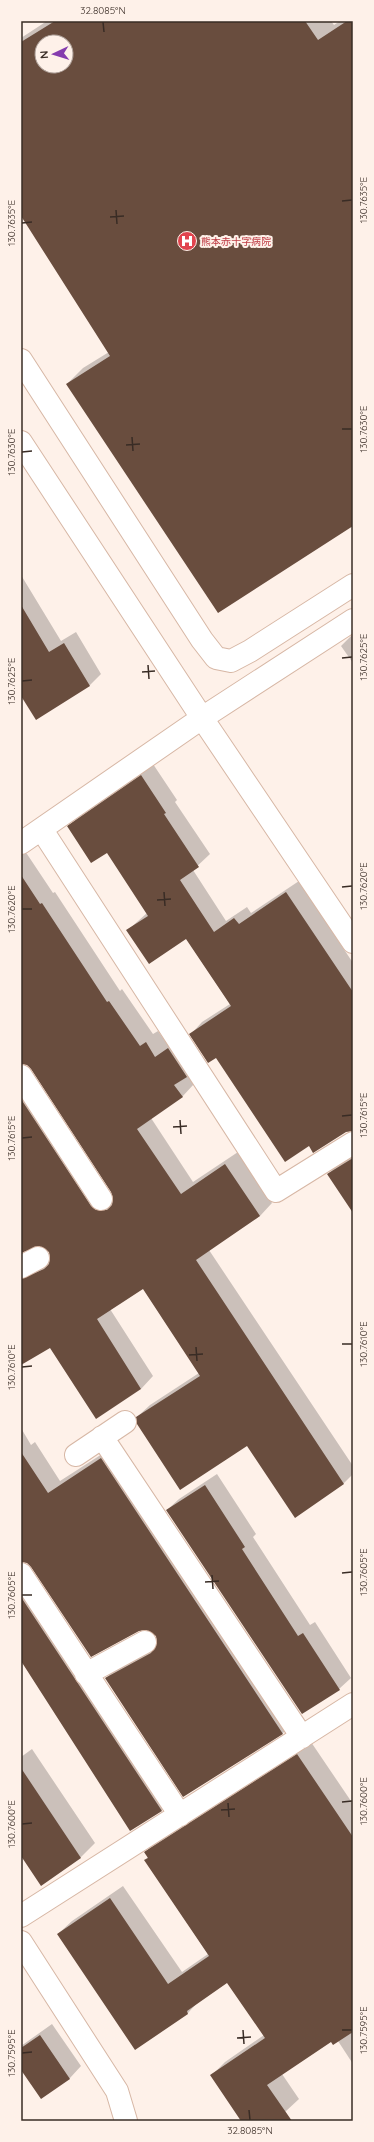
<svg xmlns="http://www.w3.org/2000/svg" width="374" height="2142" font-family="Quicksand,'Noto Sans JP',sans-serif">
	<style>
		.shadow { fill: #0003; fill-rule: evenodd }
		.building { fill: #694d3e; fill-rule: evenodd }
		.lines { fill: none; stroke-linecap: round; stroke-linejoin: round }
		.minor-casing { stroke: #d7b7a5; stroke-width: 24 }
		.minor { stroke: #fff; stroke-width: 22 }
		.ticks { fill: none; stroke: #392c25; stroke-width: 1.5 }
		.labels { text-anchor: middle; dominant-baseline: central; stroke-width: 4; stroke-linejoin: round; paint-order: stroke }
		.health-label { font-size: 10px; fill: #be3a42; stroke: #fef1e9; text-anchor: start }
		.neatline { fill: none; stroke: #392c25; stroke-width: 1.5 }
		.ticks-label { font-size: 10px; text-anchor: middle; fill: #392c25 }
	</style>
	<rect width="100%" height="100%" fill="#fef1e9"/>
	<path class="shadow" d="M47 21H331L334 25 340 21H353V525L67 384 83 368 109 352 21 214V38ZM42 42H66V66H42Z
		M21 575 61 641 76 632 101 674 90 685 36 718 21 693Z
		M353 634V663L341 646Z
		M153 764 177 800 175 802 210 854 193 870 226 921 247 907 251 913 299 881 353 963V1131H346L309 1145 191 1034 202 1022 230 1004 186 938 128 930 147 913 107 851 69 826 81 814Z
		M21 845 53 893 55 892 120 991 122 989 153 1034 158 1031 168 1045 181 1036 194 1084 182 1097 151 1118 193 1182 238 1152 272 1203 260 1216 209 1250 353 1466V1474L344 1483 295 1516 247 1444 137 1417 150 1405 199 1373 143 1288 110 1309 153 1376 141 1389 50 1347 21 1364V1255L40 1266 52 1259 50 1252 39 1245 21 1253V1065L23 1070 108 1198 115 1199 112 1192 32 1069 27 1064 21 1063Z
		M353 1154V1210L328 1174 340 1162Z
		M21 1428 31 1445 35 1442 60 1481 113 1447 295 1720 283 1733 184 1796 106 1678 118 1666 157 1645V1635L27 1562H21Z
		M217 1474 256 1534 253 1537 310 1625 315 1622 351 1678 339 1689 167 1510 179 1499Z
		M21 1563 174 1798 162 1810 131 1830 21 1660Z
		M311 1742 353 1804V2064L338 2041H332L282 2074 299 2099 285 2112 272 2121H242L212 2075 225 2062 264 2035 228 1982 198 2002 188 2013 58 1934 72 1921 123 1886 182 1972 208 1954 145 1860 148 1857 145 1852 159 1839Z
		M32 1749 95 1843 81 1857 41 1884 21 1854V1757Z
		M52 2024 81 2066 70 2078 41 2097 21 2068V2046Z"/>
	<path class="building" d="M55 21H305L318 40 347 21H353V526L218 613 66 384 110 356 21 216V42ZM42 42H66V66H42Z
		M21 605 49 652 64 643 90 686 36 720 21 696Z
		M141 775 166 813 164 814 199 867 180 880 214 932 234 918 239 924 286 892 353 992V1131L346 1132 313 1153 309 1146 285 1162 216 1058 208 1063 189 1034 231 1006 186 939 149 964 126 930 148 916 107 853 91 863 67 826Z
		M21 875 40 904 42 903 107 1002 109 1001 140 1046 146 1042 155 1057 168 1048 187 1077 174 1085 183 1097 137 1129 181 1194 225 1164 260 1216 196 1260 344 1484 295 1518 247 1446 180 1490 137 1424 136 1417 200 1376 143 1289 97 1319 141 1389 96 1419 50 1348 21 1365V1279L44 1269 49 1264 50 1258 49 1252 39 1246 21 1253V1099L91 1206 96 1210H107L112 1205 113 1199 111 1192 31 1069 27 1065 21 1064Z
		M353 1158V1213L327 1174Z
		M21 1452 48 1493 101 1458 283 1734 183 1797 105 1678 151 1653 157 1643 156 1636 146 1630 139 1631 91 1657 31 1567 27 1563 21 1562Z
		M205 1485 245 1547 242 1549 298 1636 303 1633 340 1690 302 1714 166 1510Z
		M21 1597 162 1811 130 1831 21 1661Z
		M297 1754 353 1837V2032L333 2045 331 2042 267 2085 292 2121H241L210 2075 265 2038 227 1983 187 2011 188 2014 135 2050 57 1934 110 1898 168 1984 209 1956 144 1860 148 1858 144 1852Z
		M21 1768 81 1858 41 1886 21 1856Z
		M40 2035 70 2079 41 2099 21 2070V2048Z"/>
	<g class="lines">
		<g class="minor-casing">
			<path id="minor" d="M21 360 202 640 216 658 231 661 250 651 353 585
				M21 442 202 718 353 942
				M42 830 276 1191 353 1143
				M21 843 202 718 353 620
				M21 1076 101 1199
				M21 1267 38 1258
				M102 1437 302 1737
				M76 1455 125 1422
				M21 1574 180 1815
				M86 1674 145 1642
				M21 1916 353 1704
				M21 1942 117 2091 126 2121"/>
		</g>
		<use href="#minor" class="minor"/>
	</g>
	<path class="ticks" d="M103 22 104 32M342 201 352 200M116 210 117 224M110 217 124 216M22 223 32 222M342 429H352M132 437 133 451M126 445 140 444M22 452 32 451M342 658 352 657M148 665 149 679M142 672 155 671M22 681 32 680M342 887 352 886M164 892 165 906M157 900 171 899M22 909H32M342 1116 352 1115M180 1120 181 1134M173 1127 187 1126M22 1138 32 1137M342 1344H352M196 1347 197 1361M189 1355 203 1354M22 1367 32 1366M342 1573 352 1572M212 1575 213 1589M205 1582 219 1581M22 1595H32M342 1802 352 1801M228 1803 229 1817M221 1810 235 1809M22 1824 32 1823M243 2030 244 2044M342 2030H352M237 2038 251 2037M22 2053 32 2052M249 2110 250 2120"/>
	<defs>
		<g id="hospital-disc" transform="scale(1)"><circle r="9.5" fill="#e0444e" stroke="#fef1e9"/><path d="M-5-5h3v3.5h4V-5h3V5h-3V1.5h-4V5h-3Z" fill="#fff"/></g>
	</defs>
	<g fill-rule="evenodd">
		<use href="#hospital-disc" x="187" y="241"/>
	</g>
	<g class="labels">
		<g class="health-label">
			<text x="201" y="241">熊本赤十字病院</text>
		</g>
	</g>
	<rect width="374" height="2142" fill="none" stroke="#fef1e9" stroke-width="44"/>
	<g transform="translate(54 54) rotate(266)"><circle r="19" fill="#fef1e9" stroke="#afa29b"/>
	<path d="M0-3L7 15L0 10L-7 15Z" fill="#853cae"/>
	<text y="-6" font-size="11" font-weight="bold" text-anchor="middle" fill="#392c25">N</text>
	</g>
	<rect x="22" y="22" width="330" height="2098" class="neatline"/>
	<g class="ticks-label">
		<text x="103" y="14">32.8085°N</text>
		<text transform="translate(363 200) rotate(-90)" y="4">130.7635°E</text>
		<text transform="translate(11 223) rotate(-90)" y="4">130.7635°E</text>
		<text transform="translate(363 429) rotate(-90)" y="4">130.7630°E</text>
		<text transform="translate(11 452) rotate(-90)" y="4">130.7630°E</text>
		<text transform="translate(363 657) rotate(-90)" y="4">130.7625°E</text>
		<text transform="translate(11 681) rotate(-90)" y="4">130.7625°E</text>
		<text transform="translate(363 886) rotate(-90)" y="4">130.7620°E</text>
		<text transform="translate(11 909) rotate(-90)" y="4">130.7620°E</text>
		<text transform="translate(363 1115) rotate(-90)" y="4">130.7615°E</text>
		<text transform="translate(11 1138) rotate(-90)" y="4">130.7615°E</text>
		<text transform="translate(363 1344) rotate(-90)" y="4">130.7610°E</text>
		<text transform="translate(11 1367) rotate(-90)" y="4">130.7610°E</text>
		<text transform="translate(363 1572) rotate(-90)" y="4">130.7605°E</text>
		<text transform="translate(11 1595) rotate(-90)" y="4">130.7605°E</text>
		<text transform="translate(363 1801) rotate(-90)" y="4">130.7600°E</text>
		<text transform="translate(11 1824) rotate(-90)" y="4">130.7600°E</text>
		<text transform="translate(363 2030) rotate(-90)" y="4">130.7595°E</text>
		<text transform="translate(11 2053) rotate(-90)" y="4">130.7595°E</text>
		<text x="250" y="2134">32.8085°N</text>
	</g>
</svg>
